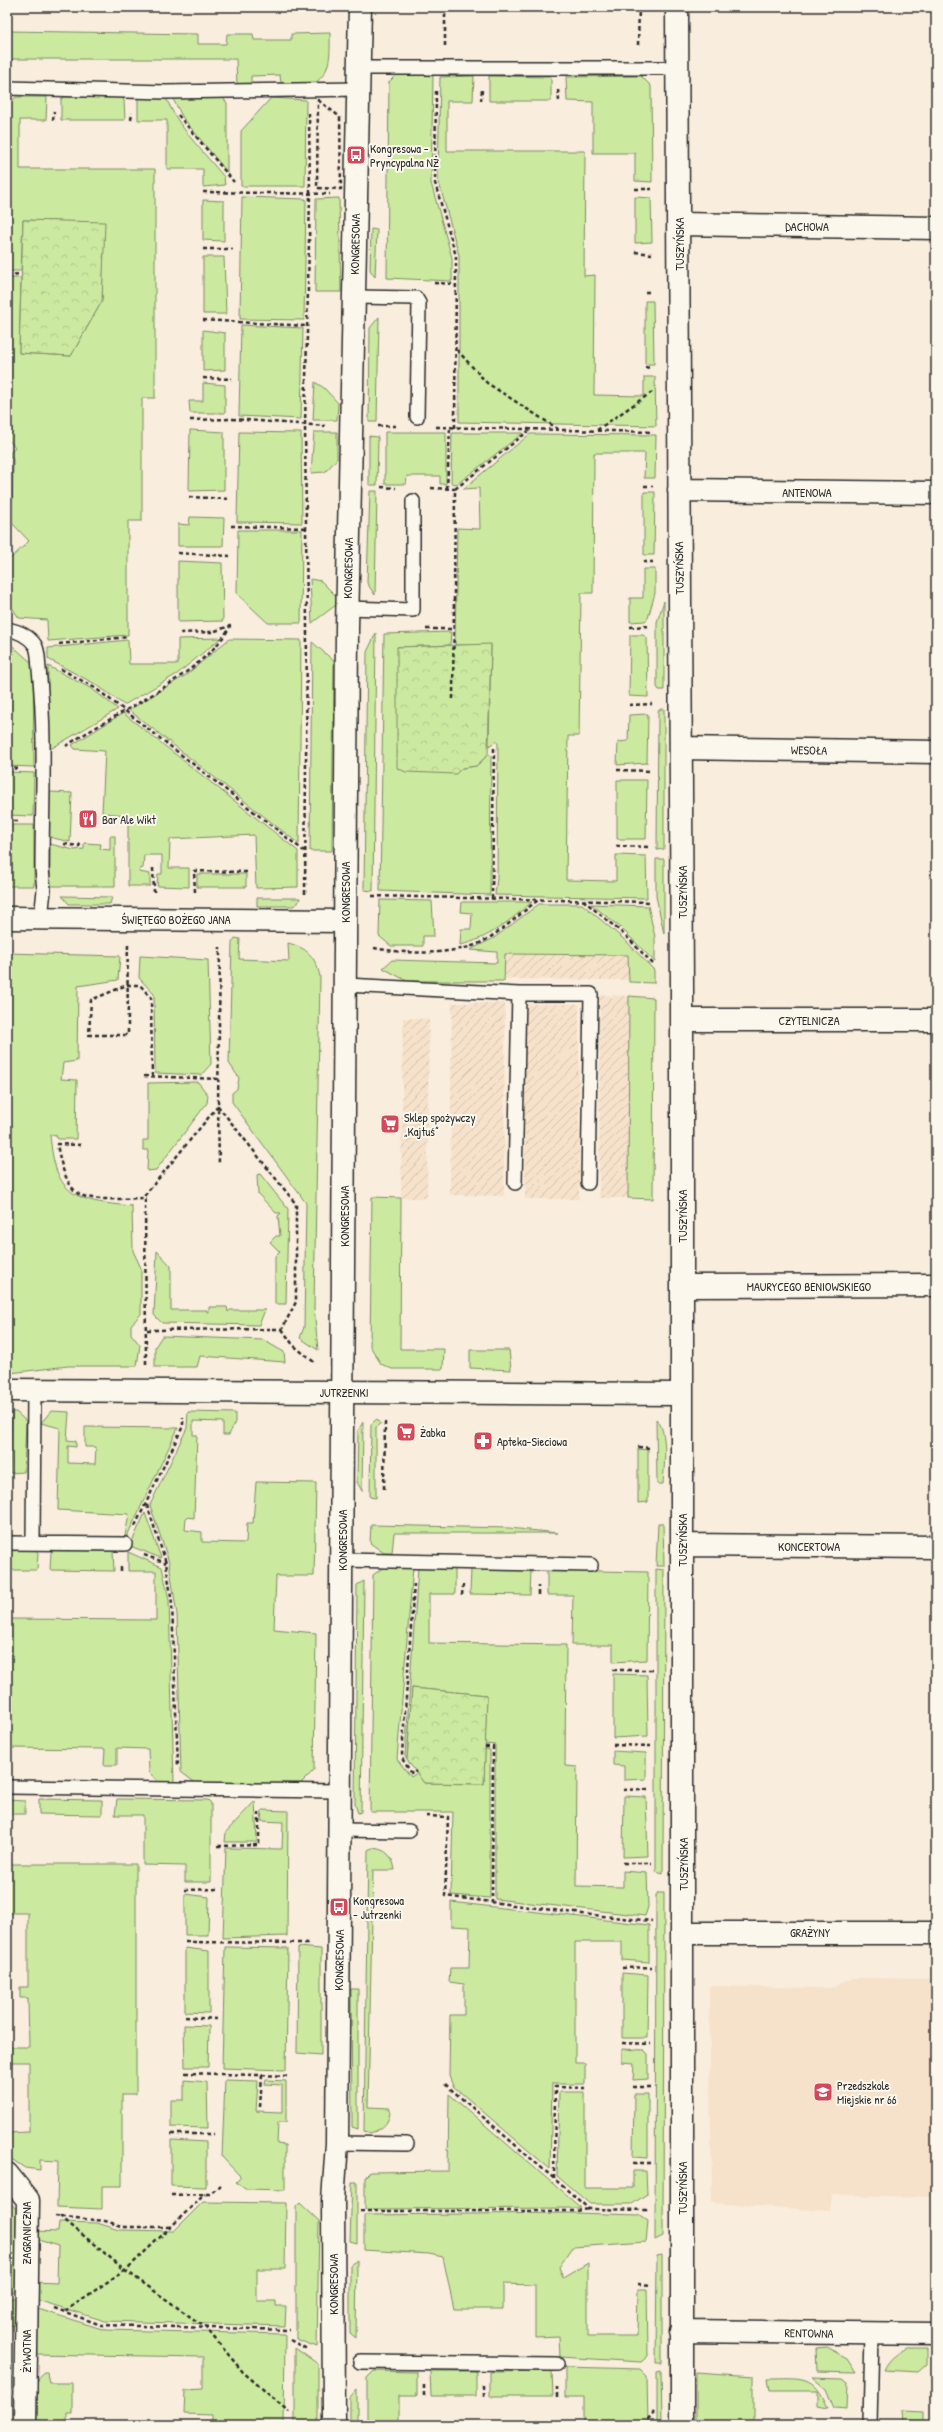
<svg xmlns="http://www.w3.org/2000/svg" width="943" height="2432" font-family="'Patrick Hand',sans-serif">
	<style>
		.built { fill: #f6e1ca }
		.industrial { fill: url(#industrial-furrows) }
		.green { fill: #cce9a0; stroke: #7c8a66 }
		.forest { fill: url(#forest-crowns); stroke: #7c8a66 }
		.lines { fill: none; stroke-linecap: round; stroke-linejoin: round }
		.service-casing { stroke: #2b2b2b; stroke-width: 16 }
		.minor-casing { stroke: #2b2b2b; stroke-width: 25 }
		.tertiary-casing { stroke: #2b2b2b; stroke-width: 25 }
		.path { stroke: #2b2b2b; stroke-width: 2.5; stroke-dasharray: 4 3; stroke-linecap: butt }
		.service { stroke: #fbf7ec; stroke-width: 13 }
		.minor { stroke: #fbf7ec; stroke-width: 22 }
		.tertiary { stroke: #fbf7ec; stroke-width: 22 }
		.labels { text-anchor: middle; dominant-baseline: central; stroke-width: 4; stroke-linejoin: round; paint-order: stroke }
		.poi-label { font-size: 12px; fill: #2b2b2b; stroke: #fbf7ec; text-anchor: start }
		.street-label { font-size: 12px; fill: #2b2b2b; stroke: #fbf7ec }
	</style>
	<defs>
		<pattern id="industrial-furrows" width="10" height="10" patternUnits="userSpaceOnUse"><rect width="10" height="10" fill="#f6e1ca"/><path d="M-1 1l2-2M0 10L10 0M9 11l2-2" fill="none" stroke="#d3c1ae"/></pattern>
		<pattern id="forest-crowns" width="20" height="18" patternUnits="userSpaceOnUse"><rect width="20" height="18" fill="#cce9a0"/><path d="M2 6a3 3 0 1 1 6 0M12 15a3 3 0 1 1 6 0" fill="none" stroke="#afc88a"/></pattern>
	</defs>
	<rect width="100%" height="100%" fill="#f9eddd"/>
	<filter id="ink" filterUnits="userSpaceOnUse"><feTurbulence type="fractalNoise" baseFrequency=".025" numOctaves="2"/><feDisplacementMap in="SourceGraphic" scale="8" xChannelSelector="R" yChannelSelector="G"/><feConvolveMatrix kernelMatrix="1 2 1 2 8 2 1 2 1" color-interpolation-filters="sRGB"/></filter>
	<g filter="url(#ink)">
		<path class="built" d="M853 1978 936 1979V2197L831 2195 829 2211 712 2203 709 1986 829 1988Z"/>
		<path class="industrial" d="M505 954 629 955V980L505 979Z
			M600 995 629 996 628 1198H599Z
			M452 1003H505L504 1196 450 1195Z
			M525 1004H579V1199H525Z
			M403 1018 429 1019 427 1198H401Z"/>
		<path class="green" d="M7 31 198 34V44H226L227 34H253L254 40H291V34L330 33C330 52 332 71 315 83H281L280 75 251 76V84H237L236 59H7Z
			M397 74 433 76 431 183 452 258V281L387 278 389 82Z
			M474 76 473 101H447V151H585L584 276 595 275 594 395 644 396V377H655L656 426 459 422V255L438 179 440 77Z
			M489 76 551 77V101H489Z
			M641 76 651 86 652 182 635 181V153H593V102L567 101 566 77Z
			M16 97H47L46 120H20V169H155V398H142V521H128V635L48 641 47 620 19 618 7 600V562L29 541 12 523 13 459 9 455 15 447 7 438V278H21L19 353 71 356 102 301 104 223 23 220 21 271H7V106Z
			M64 97H121L124 100 125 120H61V99Z
			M166 97C177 127 204 152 224 177L225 185 203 187V169H167V120H138V98Z
			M172 97H222L227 103V172L183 118Z
			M271 98 306 100 305 186H241V131Z
			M242 197 306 199 304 320 240 319Z
			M635 197 651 198 652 242 635 243Z
			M339 198 341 292H315L316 199Z
			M203 200 224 201V241L203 240Z
			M371 229 377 230 375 277 370 270Z
			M203 257H224L226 314H203Z
			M645 301H653L654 364H645Z
			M379 317 377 422H369L370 328Z
			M241 325 303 328 301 419 239 416Z
			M203 330 225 333V370L203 371Z
			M315 382 324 388 338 403 337 420H313Z
			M203 383 225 385V413H190L189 401H203Z
			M190 430 224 432V490L189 491Z
			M239 432 301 433 302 523 237 522Z
			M314 432H337V459L325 472 311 473Z
			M385 432H446V484H440V476H407L406 484H385Z
			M452 433H523L457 484 451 483Z
			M530 434 656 435 655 478H644L645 453H594L593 593H581L579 736H568L566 880 616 881V855L646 856 647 898 495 895 497 878 498 744 496 741 489 746 491 645H455L457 528 480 529 479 488 463 489Z
			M369 436 378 437 377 485H369Z
			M370 491H377L375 595 367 583Z
			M644 492H655L654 555H644Z
			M190 517 224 518 223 546H178V524L189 525Z
			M238 530H302L301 623H268L237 594Z
			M178 561 222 563 223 621 178 622Z
			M643 569H655V593L648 618 645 621 630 622V598H643Z
			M310 579 321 581 336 596V605L312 623Z
			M664 601V690H659L657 687V622Z
			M451 632 450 645 397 647 462 768 476 766 488 755H491L490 895 380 891 384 634Z
			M376 633 373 891 364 890 367 652Z
			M630 635H643L647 638 648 697 629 696Z
			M221 638 177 674 124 705 97 685 48 659V648L128 640 129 664H178V639Z
			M229 639 301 640 299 844 129 710 186 675Z
			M7 641 33 664 34 767 7 766Z
			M312 642 334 661 332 851H310Z
			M48 666 92 689 118 709 47 751Z
			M661 709H664V849L657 850 658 711Z
			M123 713 298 851V887L256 888 254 835 170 839 169 868H189V887L157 886 158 874H162V855H144L143 868 140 869 139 872 150 874V886H128V815L102 813 105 751 75 749 72 745Z
			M648 714 647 763 617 765 618 742 628 741 629 715Z
			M8 772 34 773 33 816 7 815Z
			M617 780H647L646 839H617Z
			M50 792 72 793 70 842 49 837Z
			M7 825H34V886H7Z
			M110 836H115V886H50V844L74 850 84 849V843L101 844 100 849 110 850Z
			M656 859H664V934L656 896Z
			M197 874H246V887H197Z
			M62 896 112 897 110 904H69Z
			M257 898H300L298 903 293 906H257Z
			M380 900 432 901 434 936H423V946H391L379 936Z
			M462 902H532C510 920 489 939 460 945L461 929H471L472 913 461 912Z
			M539 904H582L626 941 654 970V983L629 982 628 955 505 954 504 981H407L383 968 392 960 497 963V952L470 950 494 938Z
			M591 904 648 906 655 937V962L621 928Z
			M235 938 240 939 239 959 289 961 288 943C308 948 315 957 320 976L314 1307 318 1350 300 1338 304 1327 306 1203 232 1102V1093L237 1089 239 1078 229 1063 232 943Z
			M7 953 120 956 118 980 78 986 77 1061 63 1063 61 1079 77 1080 76 1139H58L56 1135 50 1134C55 1197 75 1201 132 1206L133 1251 141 1268V1314L131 1325V1334L140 1345 137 1366H68L10 1373 7 1377Z
			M140 956 208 960 211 1064 201 1075 155 1073 154 994 139 978Z
			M629 996 654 998 653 1199 628 1198Z
			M198 1082 208 1095 207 1103 156 1170 147 1171 148 1150H143V1140H148V1083Z
			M260 1174 288 1209 286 1304H275V1257L280 1252 270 1242 276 1236H280L278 1216 281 1213H276L258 1194 257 1175Z
			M372 1197 401 1198 400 1349H444L443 1369H392L381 1364 370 1346Z
			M157 1251 171 1266V1310H207V1312H209V1307H227L228 1312 230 1310H265L259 1325 162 1323 154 1315Z
			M162 1336 263 1340 284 1352 285 1362 200 1356 197 1367H155V1347Z
			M470 1350H509L511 1370 470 1368Z
			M51 1411 69 1412 67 1440 76 1441V1447L68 1446V1463L95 1464 96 1447H85V1427L178 1428 127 1536H125L129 1514 58 1510 60 1428 41 1423Z
			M12 1412H16L26 1421 24 1472 10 1473Z
			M188 1412 235 1413V1422L229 1435H223V1422L193 1421V1435H197L194 1518 186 1517 185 1530 202 1532V1542L246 1543 247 1523H253L256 1482 316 1483 314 1576H276L274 1629 316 1633 314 1770 299 1785 197 1784 181 1772 177 1615 169 1562 150 1505 187 1428Z
			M377 1419 381 1423 376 1427V1498L370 1497 371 1424Z
			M656 1419C669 1430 664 1468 663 1484H657Z
			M363 1422 362 1491 357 1482 358 1431Z
			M638 1449 648 1450V1502L638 1503Z
			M145 1513 161 1558 130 1546Z
			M658 1523H663L664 1566H656Z
			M371 1525 509 1528 558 1533H394L392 1553H384L370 1543Z
			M7 1550H36L38 1553 37 1570H7Z
			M54 1550 113 1551 114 1571 50 1570 51 1552Z
			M128 1552 162 1567 169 1600 174 1784 161 1785 149 1772 148 1749 117 1748V1765H104L105 1749 7 1748V1619L156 1620V1571H128Z
			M384 1567H413L397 1759 411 1777 417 1773 424 1783 484 1784 485 1749 490 1750V1898L451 1895 453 1812H370L373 1575Z
			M418 1568H455V1594H429V1643L566 1645 565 1766 577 1767 576 1886 623 1887V1871L647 1873 648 1907 645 1916 495 1899V1745L485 1744 487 1695 412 1688 407 1760 405 1756Z
			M471 1569 531 1570 530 1595 470 1594Z
			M656 1569 664 1570 663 1873 656 1871Z
			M547 1570 648 1572 647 1660 613 1662V1645H572L573 1595H547Z
			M364 1581 361 1812 358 1813 355 1804 357 1585Z
			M613 1674 647 1675 648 1736 613 1738Z
			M613 1751 646 1753V1779L624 1780V1766L613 1765Z
			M624 1796 646 1797 648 1856 623 1857Z
			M39 1799 102 1800V1815L39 1814Z
			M117 1799 208 1800 211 1803V1882H185V1866L143 1865V1815H115Z
			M7 1800 25 1801V1814H7Z
			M255 1801 257 1842H225L226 1832Z
			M262 1810 288 1811 287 1936 223 1938 226 1848 282 1849 283 1822 261 1821Z
			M372 1848C386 1849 393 1856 395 1870H373L368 2107 390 2108C390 2122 384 2129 370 2133L364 2131 368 1850Z
			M7 1864H136V2094H122V2186H102V2209L57 2207 58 2161 40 2160V2170L25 2168 7 2156V2133L29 2132V2062H7V2047H29L28 1998H20V1987H28V1913H7Z
			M658 1893H664L663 2236 655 2240 656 1896Z
			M185 1894 209 1897 208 1935H185Z
			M451 1902 649 1925V1962L622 1960V1942H575V2063H585V2084H552L550 2169 453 2086 449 2076 450 2015H464V1984L449 1982 450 1968H469L470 1927 451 1926Z
			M225 1947 288 1948 286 2070 222 2068Z
			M298 1947 321 1949V2055L297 2053Z
			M185 1948 209 1951V2013L185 2012Z
			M622 1973 648 1975 647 2038H622Z
			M351 1989H358V2129L352 2127Z
			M184 2025 209 2026 208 2067H185Z
			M622 2049 644 2050 648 2054V2079L633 2080 634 2063 622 2062Z
			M184 2080 207 2082 208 2128 171 2127V2100H184Z
			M225 2080 258 2081 256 2111 282 2112V2085L265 2084 266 2080 286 2081V2122H278L277 2144 285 2145V2190L245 2189 236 2182 241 2177 222 2157Z
			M559 2092H585V2188H633V2171H646L647 2194 632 2204H590L557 2176Z
			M449 2094 581 2208 365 2209V2177L370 2172 448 2171Z
			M634 2094H648V2158L633 2157Z
			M171 2140 206 2142V2187L171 2186Z
			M352 2182H357V2243L350 2241Z
			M7 2200 16 2209 15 2292H7Z
			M203 2202 286 2203 285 2269H257V2301H276V2306H286L285 2326 105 2321 34 2299 33 2282 57 2283 58 2246 35 2239 36 2231 58 2232 59 2222 97 2223 120 2230 174 2231Z
			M300 2203 319 2221 317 2347 296 2339V2207Z
			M574 2213 639 2215 648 2221 646 2242 573 2247 559 2267 563 2278 588 2263V2336H637L638 2289H647L648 2356 641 2362 560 2357 559 2336 535 2337V2285L503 2284V2309H454L443 2257 429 2254 364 2250V2215Z
			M662 2255V2363H656L657 2256Z
			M357 2260 356 2338 350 2333V2265Z
			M7 2298H15L14 2325H7Z
			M35 2308 105 2330 285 2334 284 2425 211 2424V2415L184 2414 185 2390 203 2389V2357L33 2354Z
			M826 2347 847 2358 856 2372 817 2371 816 2348Z
			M295 2348 318 2364V2425H295Z
			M906 2349H927V2365L919 2372 884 2370C889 2359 895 2355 906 2349Z
			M565 2367 640 2369 647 2376 648 2425H584V2397H565Z
			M374 2371 417 2372V2396H399V2425H367V2378Z
			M430 2371H476V2396H431Z
			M552 2371 553 2396H490V2372Z
			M661 2371 662 2425H657V2372Z
			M45 2373H48L50 2383H72V2413H67V2425H34C34 2409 29 2383 45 2373Z
			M696 2373 753 2377V2425H696Z
			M812 2377 843 2378 848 2382 847 2409 834 2408 826 2389Z
			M768 2378C801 2378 814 2373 828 2408L818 2406V2391H770Z
			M357 2390V2425H350V2398Z
			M904 2410 925 2411V2425H905Z"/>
		<path class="forest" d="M23 220 105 222 102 301 71 356 19 353Z
			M491 644 488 755 476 766 462 768 456 774 406 772 397 768V647Z
			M412 1688 487 1695 484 1784 424 1783 407 1760Z"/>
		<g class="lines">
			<g class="service-casing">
				<path id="service" d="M359 68H676
					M7 88 166 92 359 89
					M354 297 416 298 419 303 417 417
					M347 608 413 610V501
					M7 629C18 631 28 635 35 645 39 651 38 662 39 669 46 735 42 803 42 869L44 890 41 918
					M346 985 519 994H591L588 1183
					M515 1183 519 994
					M7 1543 125 1544
					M33 1543 34 1390
					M342 1560 591 1565
					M7 1787 339 1791
					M339 1830 409 1831
					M337 2143 407 2144
					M360 2362 557 2364
					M870 2425 872 2334"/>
			</g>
			<g class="minor-casing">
				<path id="minor" d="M677 7 682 991V2425
					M679 224 936 228
					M679 490 936 493
					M681 748 936 752
					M7 918 345 921
					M682 1020H936
					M682 1286 936 1285
					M7 1390 680 1394
					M682 1545 936 1547
					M683 1933H936
					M7 2174 28 2200 25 2425
					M681 2331 936 2334"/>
			</g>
			<g class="tertiary-casing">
				<path id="tertiary" d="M334 2425 333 2200 337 2143 339 1907 347 628 360 7"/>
			</g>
			<path class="path" d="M638 45 639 7
				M445 46V7
				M558 90 559 101
				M436 91 435 183 456 256 455 428
				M318 100 340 117 341 189 317 188Z
				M481 101 482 90
				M178 115 234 182
				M53 120 54 111
				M131 120 132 113
				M635 189H652
				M203 192 330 194
				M203 249H233
				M635 252 652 254
				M7 275 21 274
				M434 283 455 284
				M645 292H651
				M203 320 307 326
				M457 350 487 383 558 429
				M645 367 651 368
				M203 378 232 379
				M190 420 232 419 325 426
				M378 426H397
				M436 427 653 432
				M597 430 652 392
				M644 486H653
				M381 487 396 488
				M431 488 455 489
				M447 489 450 428
				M189 497 231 499
				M231 526 306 528
				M178 553 230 556
				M643 562H653
				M630 627 651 626
				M426 629H453
				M59 644 128 637
				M61 669 95 688 124 710 304 851
				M453 699 455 489 531 429
				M629 705 652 704
				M66 746C111 715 206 674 230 626L212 632 178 633
				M7 768 21 769
				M617 770 652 771
				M7 821H19
				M64 844 79 846 81 843
				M616 846 651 847
				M153 868 154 892
				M195 892 194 871 248 872
				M305 894 307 627 305 426 310 195 309 113
				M372 896 651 902
				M492 899 494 746
				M583 900 627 937 655 966
				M128 945C127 975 128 1005 128 1035H89L91 1000 127 985H140L151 998 152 1076
				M374 948C404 954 456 956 484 941 503 930 520 914 538 900
				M144 1076 218 1079
				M81 1145 57 1144C60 1160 64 1180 76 1192 87 1203 130 1198 146 1198
				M282 1329 293 1345 314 1362
				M147 1330 282 1329 296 1302V1204L218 1106 219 1165
				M146 1364 145 1195 218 1106 220 947
				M638 1447 650 1448
				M384 1489 385 1420
				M147 1505 166 1563 172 1603 178 1767
				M135 1526 183 1426V1417
				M144 1555 166 1563
				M121 1571V1565
				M414 1584 402 1754 403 1760 412 1774 416 1771
				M462 1595 463 1585
				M538 1595V1586
				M613 1670H652
				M613 1745 651 1746
				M485 1747H493L492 1902
				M623 1790 651 1789
				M426 1816 448 1817 445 1896 583 1914 652 1921
				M218 1846 259 1845V1813
				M623 1863H652
				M185 1890 218 1889
				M185 1942 311 1943
				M622 1968 652 1967
				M185 2017 217 2019
				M622 2043 651 2044
				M185 2073 290 2076
				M445 2084 589 2209 650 2210
				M633 2087H651
				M260 2107 262 2075
				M171 2134H214
				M633 2163H651
				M554 2179 555 2087 585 2088
				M171 2195 210 2194 220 2185
				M360 2211H575L589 2209
				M55 2216 105 2221 125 2227H172
				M60 2216 125 2270 206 2328 243 2372 289 2412
				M638 2284 652 2285
				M54 2308 101 2325 290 2330
				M65 2311 129 2267 205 2194
				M290 2340 307 2349
				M484 2385V2396
				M424 2396V2385
				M557 2397V2387
				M643 2425 654 2412"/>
			<use href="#service" class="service"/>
			<use href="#minor" class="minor"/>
			<use href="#tertiary" class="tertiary"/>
		</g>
	</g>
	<defs>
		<g id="bus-square" transform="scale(1)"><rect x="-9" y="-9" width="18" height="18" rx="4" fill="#d1495b" stroke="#fbf7ec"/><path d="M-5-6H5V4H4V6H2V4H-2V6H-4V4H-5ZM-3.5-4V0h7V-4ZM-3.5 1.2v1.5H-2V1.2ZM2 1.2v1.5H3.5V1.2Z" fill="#fff"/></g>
		<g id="restaurant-square" transform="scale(1)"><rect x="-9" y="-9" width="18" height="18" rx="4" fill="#d1495b" stroke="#fbf7ec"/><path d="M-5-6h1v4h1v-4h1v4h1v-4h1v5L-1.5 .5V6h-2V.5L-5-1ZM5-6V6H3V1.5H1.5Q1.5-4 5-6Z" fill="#fff"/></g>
		<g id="supermarket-square" transform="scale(1)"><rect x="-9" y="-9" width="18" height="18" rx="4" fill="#d1495b" stroke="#fbf7ec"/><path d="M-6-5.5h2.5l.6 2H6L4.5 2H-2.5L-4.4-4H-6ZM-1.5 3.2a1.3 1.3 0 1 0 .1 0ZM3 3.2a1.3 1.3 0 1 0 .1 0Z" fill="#fff"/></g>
		<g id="pharmacy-square" transform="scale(1)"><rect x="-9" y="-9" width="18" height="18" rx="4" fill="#d1495b" stroke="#fbf7ec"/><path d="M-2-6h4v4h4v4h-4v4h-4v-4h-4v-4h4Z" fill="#fff"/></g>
		<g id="school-square" transform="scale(1)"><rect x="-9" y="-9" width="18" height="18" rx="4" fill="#d1495b" stroke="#fbf7ec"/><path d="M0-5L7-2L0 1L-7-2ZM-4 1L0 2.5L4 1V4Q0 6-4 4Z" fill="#fff"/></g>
	</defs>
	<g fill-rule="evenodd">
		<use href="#bus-square" x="356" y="155"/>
		<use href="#restaurant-square" x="88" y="819"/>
		<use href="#supermarket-square" x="390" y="1124"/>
		<use href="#supermarket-square" x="406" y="1432"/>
		<use href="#pharmacy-square" x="483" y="1441"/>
		<use href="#bus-square" x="339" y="1907"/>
		<use href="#school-square" x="823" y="2092"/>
	</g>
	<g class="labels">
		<g class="poi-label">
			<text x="370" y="148">Kongresowa -<tspan x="370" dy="14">Pryncypalna NŻ</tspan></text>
			<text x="102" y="819">Bar Ale Wikt</text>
			<text x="404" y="1117">Sklep spożywczy<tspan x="404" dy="14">„Kajtuś”</tspan></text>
			<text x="420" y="1432">Żabka</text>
			<text x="497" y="1441">Apteka-Sieciowa</text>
			<text x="353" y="1900">Kongresowa<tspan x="353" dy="14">- Jutrzenki</tspan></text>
			<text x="837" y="2085">Przedszkole<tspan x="837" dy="14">Miejskie nr 66</tspan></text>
		</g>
		<g class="street-label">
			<text x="807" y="226">DACHOWA</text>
			<text transform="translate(355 244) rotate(-89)">KONGRESOWA</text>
			<text transform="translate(679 244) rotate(-90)">TUSZYŃSKA</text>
			<text x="807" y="492">ANTENOWA</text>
			<text transform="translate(348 568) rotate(-89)">KONGRESOWA</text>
			<text transform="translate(679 568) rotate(-91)">TUSZYŃSKA</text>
			<text transform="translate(809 750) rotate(1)">WESOŁA</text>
			<text transform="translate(345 892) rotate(-90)">KONGRESOWA</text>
			<text transform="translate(682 892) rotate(-90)">TUSZYŃSKA</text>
			<text x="176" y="919">ŚWIĘTEGO BOŻEGO JANA</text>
			<text x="809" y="1020">CZYTELNICZA</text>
			<text transform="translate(344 1216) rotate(-90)">KONGRESOWA</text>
			<text transform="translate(682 1216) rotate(-90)">TUSZYŃSKA</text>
			<text x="809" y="1286">MAURYCEGO BENIOWSKIEGO</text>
			<text x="344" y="1392">JUTRZENKI</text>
			<text transform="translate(342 1540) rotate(-90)">KONGRESOWA</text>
			<text transform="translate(682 1540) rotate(-90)">TUSZYŃSKA</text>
			<text x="809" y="1546">KONCERTOWA</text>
			<text transform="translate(683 1864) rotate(-90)">TUSZYŃSKA</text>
			<text x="810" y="1932">GRAŻYNY</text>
			<text transform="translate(339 1960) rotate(-89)">KONGRESOWA</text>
			<text transform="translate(682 2188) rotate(-90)">TUSZYŃSKA</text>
			<text transform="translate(26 2233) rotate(-90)">ZAGRANICZNA</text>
			<text transform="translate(333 2284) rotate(-90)">KONGRESOWA</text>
			<text transform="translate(809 2333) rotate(1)">RENTOWNA</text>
			<text transform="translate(26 2351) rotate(-90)">ŻYWOTNA</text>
		</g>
	</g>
	<rect width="943" height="2432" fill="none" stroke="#fbf7ec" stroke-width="24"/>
	<rect x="12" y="12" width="919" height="2408" fill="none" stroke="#2b2b2b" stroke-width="1.5" filter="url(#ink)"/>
</svg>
